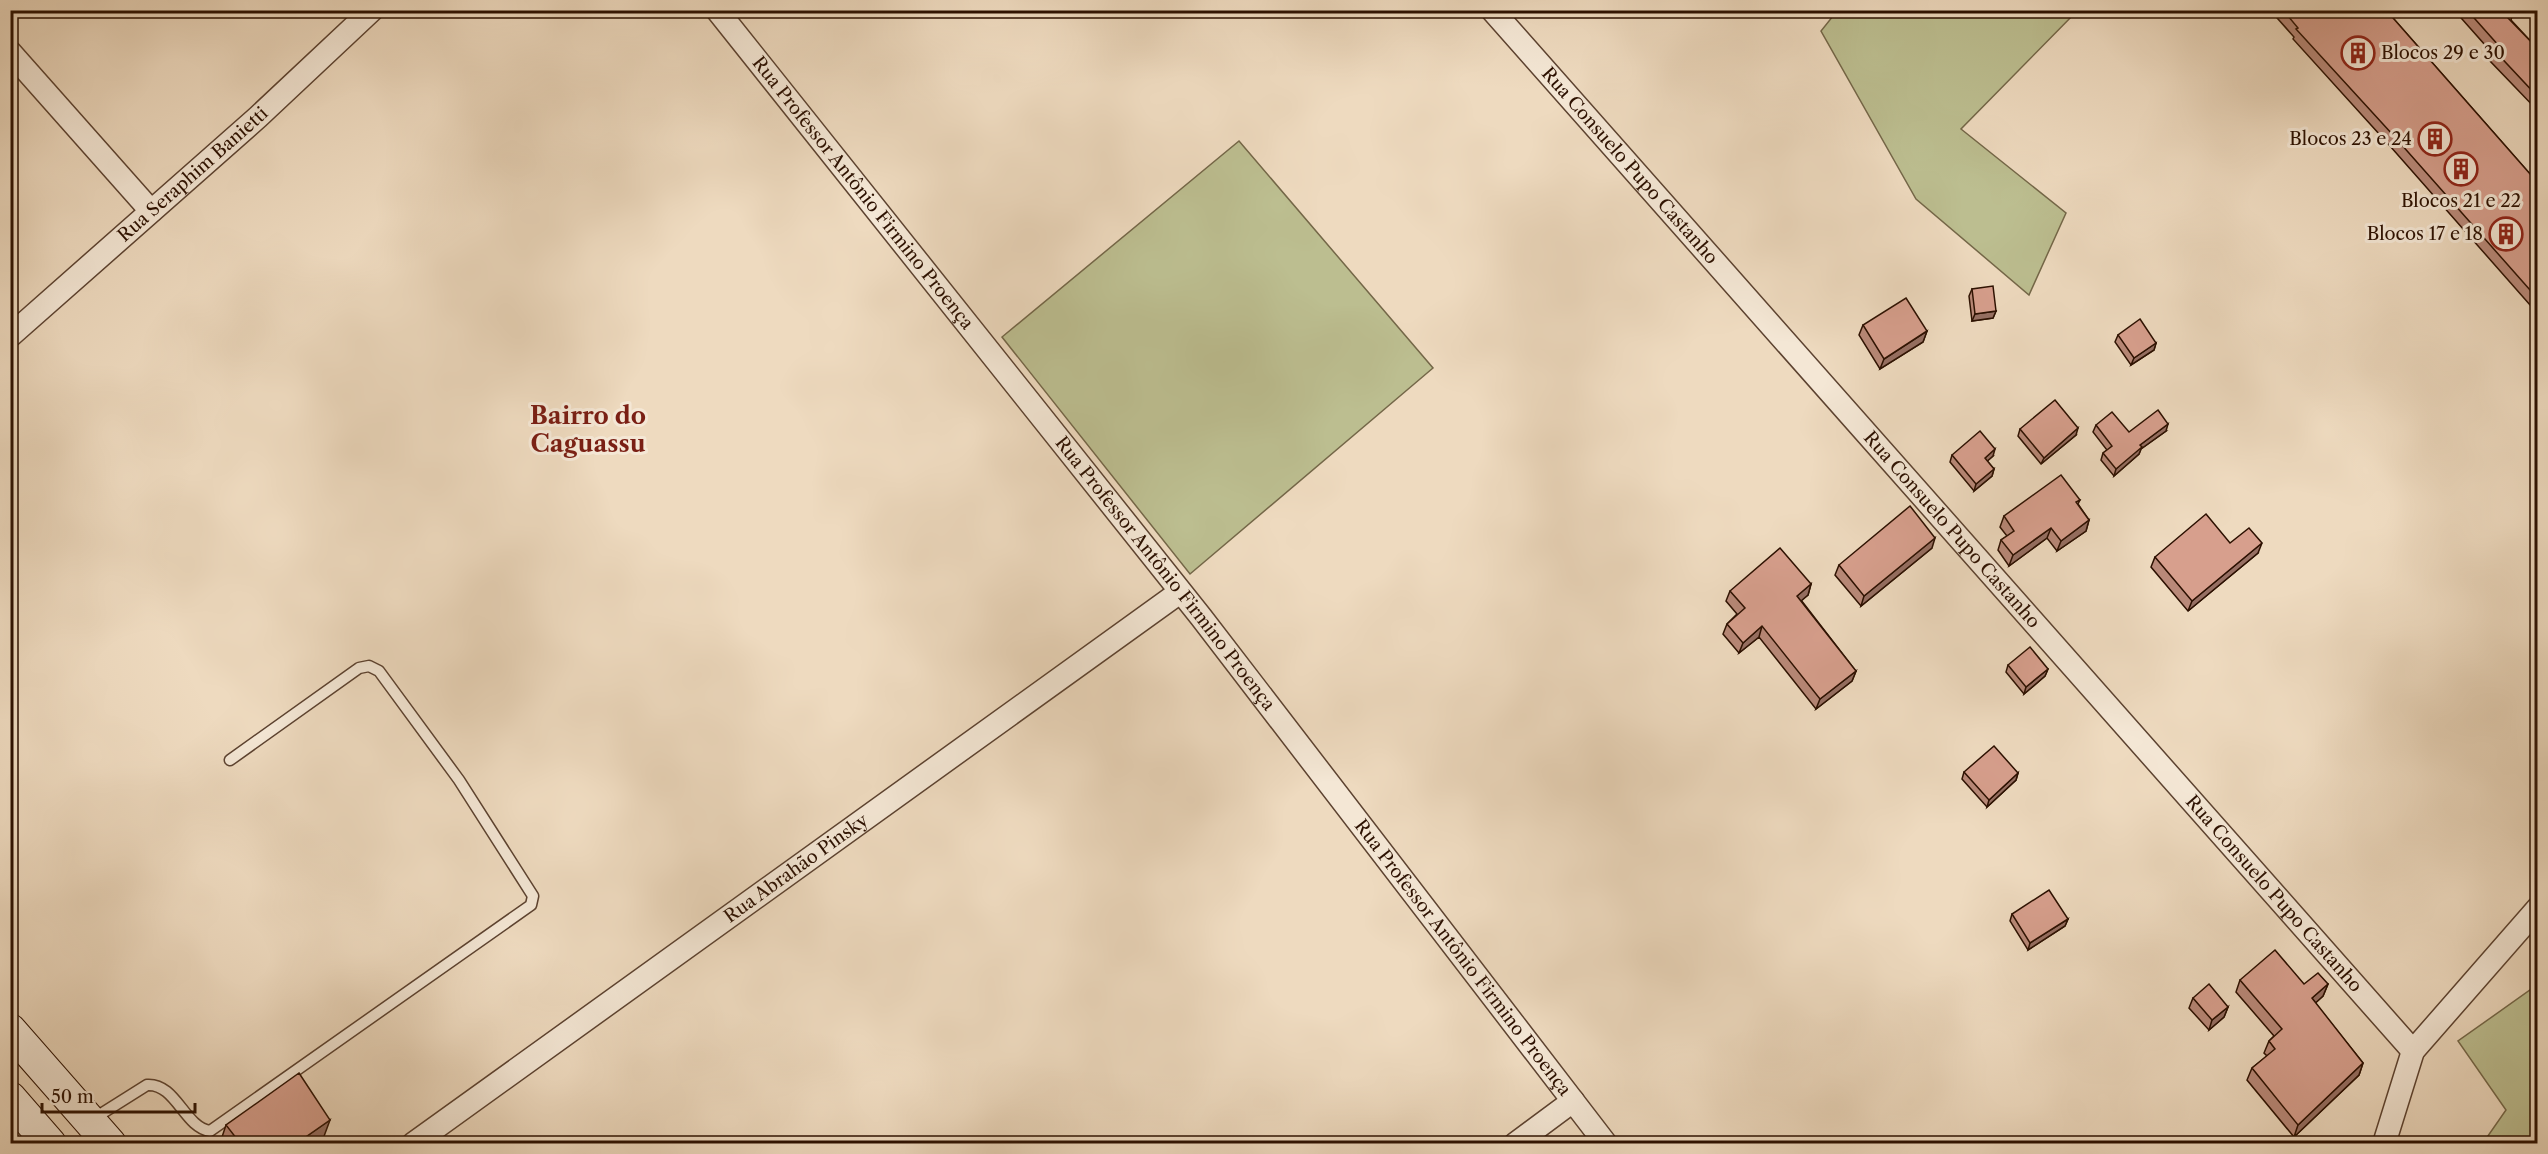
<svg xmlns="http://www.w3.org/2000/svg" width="2548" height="1154" font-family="'Libre Caslon Text',serif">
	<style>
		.green { fill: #bcbe90; stroke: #746748; stroke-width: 1.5 }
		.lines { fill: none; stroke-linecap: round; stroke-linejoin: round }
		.lane-casing { stroke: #5c4230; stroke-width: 13 }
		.street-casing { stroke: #5c4230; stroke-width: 25 }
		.secondary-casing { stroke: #2c1000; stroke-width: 34 }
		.lane { stroke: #f4e7d5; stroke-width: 10 }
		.street { stroke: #f4e7d5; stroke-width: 22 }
		.secondary { stroke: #f4e7d5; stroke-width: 32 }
		.wall { fill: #b98979; stroke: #2c1000; stroke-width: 1.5 }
		.shaded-wall { fill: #966f63; stroke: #2c1000; stroke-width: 1.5 }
		.building { fill: #d79f8d; stroke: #2c1000; stroke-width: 1.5 }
		.labels { text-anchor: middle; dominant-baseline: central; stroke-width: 6; stroke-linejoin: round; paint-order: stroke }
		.poi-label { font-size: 18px; fill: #2c1000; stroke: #f4e7d5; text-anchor: end }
		.street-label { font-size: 18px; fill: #2c1000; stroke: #f4e7d5 }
		.district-label { font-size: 24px; font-weight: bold; fill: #7a1f14; stroke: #f4e7d5 }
	</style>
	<rect width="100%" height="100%" fill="#eedabf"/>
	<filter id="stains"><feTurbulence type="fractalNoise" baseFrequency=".00333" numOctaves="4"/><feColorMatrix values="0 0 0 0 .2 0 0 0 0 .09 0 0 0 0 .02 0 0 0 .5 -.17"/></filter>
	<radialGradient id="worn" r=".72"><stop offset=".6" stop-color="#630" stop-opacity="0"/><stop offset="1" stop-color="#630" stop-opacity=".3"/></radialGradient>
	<path class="green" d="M1837 11H2077L1961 129 2066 213 2029 295 1916 199 1821 31Z
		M1239 141 1433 368 1190 574 1002 337Z
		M2537 985V1143H2483L2506 1110 2458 1041Z"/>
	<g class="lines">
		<g class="lane-casing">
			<path id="lane" d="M93 1119 147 1085C176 1083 184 1127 210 1131L531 905 533 896 459 780 379 671 369 666 359 668 230 760"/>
		</g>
		<g class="street-casing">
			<g id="street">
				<path id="s1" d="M717 10 1201 617 1606 1144"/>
				<path id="s2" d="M1492 10 2413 1051"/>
				<path d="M10 52 151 211"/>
				<path id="s3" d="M10 336 258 117 372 10"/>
				<path id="s4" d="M413 1144 1180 592"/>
				<path d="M1515 1144 1573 1101"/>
				<path d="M2384 1144 2413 1051 2538 908"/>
			</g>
		</g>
		<g class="secondary-casing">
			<path id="secondary" d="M10 1030 110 1144
				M10 1098 50 1144"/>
		</g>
		<use href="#lane" class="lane"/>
		<use href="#street" class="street"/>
		<use href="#secondary" class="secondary"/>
	</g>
	<path class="wall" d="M2270 10H2386L2538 183V314L2390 146 2293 39 2294 37Z
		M2454 10H2510L2513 13 2511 20 2538 49V111L2490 61 2493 54Z
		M1972 289 1996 311 1993 318 1972 321 1969 296Z
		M1863 325 1927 331 1923 342 1880 369 1859 335Z
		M2118 335 2156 343 2154 350 2131 365 2115 342Z
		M2096 425 2129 432 2166 431 2141 449 2139 454 2114 476 2101 460 2103 453 2107 450 2093 432Z
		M2020 429 2076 435 2041 464 2018 436Z
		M1952 455 1993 456 1987 461 1994 469 1992 476 1974 491 1950 462Z
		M2080 500 2078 504 2089 520 2086 531 2057 551 2047 538 2009 566 1998 550 2001 540 2007 536 2000 527 2004 516Z
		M2230 543 2258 553 2188 611 2151 567 2155 557Z
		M1932 548 1861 606 1835 575 1839 565Z
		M1811 584 1808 595 1801 600 1856 671 1852 681 1816 709 1759 637 1739 653 1723 634 1727 624 1737 614 1726 601 1730 591Z
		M2008 665 2048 669 2045 676 2024 694 2006 672Z
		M1964 772 2018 773 2016 780 1987 807 1962 779Z
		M2012 914 2068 919 2065 926 2028 950 2010 921Z
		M2240 980 2304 984H2328L2323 996 2315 1003 2363 1063 2359 1075 2294 1137 2247 1080 2252 1068 2267 1056 2264 1053 2269 1041 2274 1036 2236 992Z
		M2193 998 2228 1007 2224 1017 2209 1030 2189 1008Z
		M226 1125 323 1139 316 1143H220Z"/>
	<path class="shaded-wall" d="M1996 311 1993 318 1972 321 1975 314Z
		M1927 331 1923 342 1880 369 1884 359Z
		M2156 343 2154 350 2131 365 2134 358Z
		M2168 424 2166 431 2141 449 2139 454 2114 476 2116 469 2140 445Z
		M2078 428 2076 435 2041 464 2044 458Z
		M1995 449 1993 456 1983 465 1985 458Z
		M1994 469 1992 476 1974 491 1976 484Z
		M2089 520 2086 531 2057 551 2061 541Z
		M2051 528 2047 538 2009 566 2013 555Z
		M1935 538 1932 548 1861 606 1864 596Z
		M2262 543 2258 553 2188 611 2192 601Z
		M1811 584 1808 595 1794 607 1797 596Z
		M1762 626 1759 637 1739 653 1743 643Z
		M2048 669 2045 676 2024 694 2026 687Z
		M1856 671 1852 681 1816 709 1820 699Z
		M2018 773 2016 780 1987 807 1989 800Z
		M2068 919 2065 926 2028 950 2030 943Z
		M2328 984 2323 996 2307 1011 2312 998Z
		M2228 1007 2224 1017 2209 1030 2212 1020Z
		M2363 1063 2359 1075 2294 1137 2298 1125Z
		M330 1120 323 1139 316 1143H297Z"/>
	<path class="building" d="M2283 10H2386L2538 183V299L2393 135 2296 29 2298 28Z
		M2467 10H2510L2513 13 2508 18 2538 49V97L2494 50 2499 46Z
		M1993 286 1996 311 1975 314 1972 289Z
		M1906 298 1927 331 1884 359 1863 325Z
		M2140 319 2156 343 2134 358 2118 335Z
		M2055 400 2078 428 2044 458 2020 429Z
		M2158 410 2168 424 2140 445 2142 447 2116 469 2103 453 2112 446 2096 425 2112 412 2129 432Z
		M1980 431 1995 449 1985 458 1994 469 1976 484 1952 455Z
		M2061 475 2080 500 2076 502 2089 520 2061 541 2051 528 2013 555 2001 540 2014 531 2004 516Z
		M1910 506 1935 538 1864 596 1839 565Z
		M2206 514 2230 543 2249 528 2262 543 2192 601 2155 557Z
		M1780 548 1811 584 1797 596 1856 671 1820 699 1762 626 1743 643 1727 624 1745 608 1730 591Z
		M2030 647 2048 669 2026 687 2008 665Z
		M1994 746 2018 773 1989 800 1964 772Z
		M2049 890 2068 919 2030 943 2012 914Z
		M2275 950 2304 984 2318 973 2328 984 2312 998 2363 1063 2298 1125 2252 1068 2275 1049 2269 1041 2282 1029 2240 980Z
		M2209 984 2228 1007 2212 1020 2193 998Z
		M299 1073 330 1120 297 1143H240L226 1125Z"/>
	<defs>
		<g id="building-ring" transform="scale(1.725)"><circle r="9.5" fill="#f4e7d5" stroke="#8f2418" stroke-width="1.5"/><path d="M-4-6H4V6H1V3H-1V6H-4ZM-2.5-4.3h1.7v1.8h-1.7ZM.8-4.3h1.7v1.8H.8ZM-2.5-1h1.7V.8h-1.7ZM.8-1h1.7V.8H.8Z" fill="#8f2418"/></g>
	</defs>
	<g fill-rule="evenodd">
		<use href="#building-ring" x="2358" y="53"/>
		<use href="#building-ring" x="2435" y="139"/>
		<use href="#building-ring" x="2461" y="169"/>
		<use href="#building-ring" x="2506" y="234"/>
	</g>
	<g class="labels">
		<g class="poi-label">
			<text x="2381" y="53" text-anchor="start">Blocos 29 e 30</text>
			<text x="2412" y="139">Blocos 23 e 24</text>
			<text x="2461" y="201" text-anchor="middle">Blocos 21 e 22</text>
			<text x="2483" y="234">Blocos 17 e 18</text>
		</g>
		<g class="street-label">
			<text stroke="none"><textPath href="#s2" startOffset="208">Rua Consuelo Pupo Castanho</textPath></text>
			<text stroke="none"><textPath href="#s3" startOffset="244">Rua Seraphim Banietti</textPath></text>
			<text stroke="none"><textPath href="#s1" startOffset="234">Rua Professor Antônio Firmino Proença</textPath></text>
			<text stroke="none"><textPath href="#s2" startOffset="694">Rua Consuelo Pupo Castanho</textPath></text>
			<text stroke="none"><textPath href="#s1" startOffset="720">Rua Professor Antônio Firmino Proença</textPath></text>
			<text stroke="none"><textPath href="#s4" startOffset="472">Rua Abrahão Pinsky</textPath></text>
			<text stroke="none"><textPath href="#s2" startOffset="1180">Rua Consuelo Pupo Castanho</textPath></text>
			<text stroke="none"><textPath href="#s1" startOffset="1206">Rua Professor Antônio Firmino Proença</textPath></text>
		</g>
		<g class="district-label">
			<text x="588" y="415">Bairro do<tspan x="588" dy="28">Caguassu</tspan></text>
		</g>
	</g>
	<rect width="2548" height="1154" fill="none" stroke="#eedabf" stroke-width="36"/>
	<rect x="12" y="12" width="2524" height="1130" fill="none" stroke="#2c1000" stroke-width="3"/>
	<rect x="18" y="18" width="2512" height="1118" fill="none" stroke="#2c1000" stroke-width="1.5"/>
	<path d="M42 1103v9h153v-9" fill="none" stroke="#2c1000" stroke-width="3"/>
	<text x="51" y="1103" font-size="18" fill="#2c1000" stroke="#f4e7d5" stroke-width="4.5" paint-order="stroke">50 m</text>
	<rect width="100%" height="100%" filter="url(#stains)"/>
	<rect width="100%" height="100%" fill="url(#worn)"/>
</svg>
